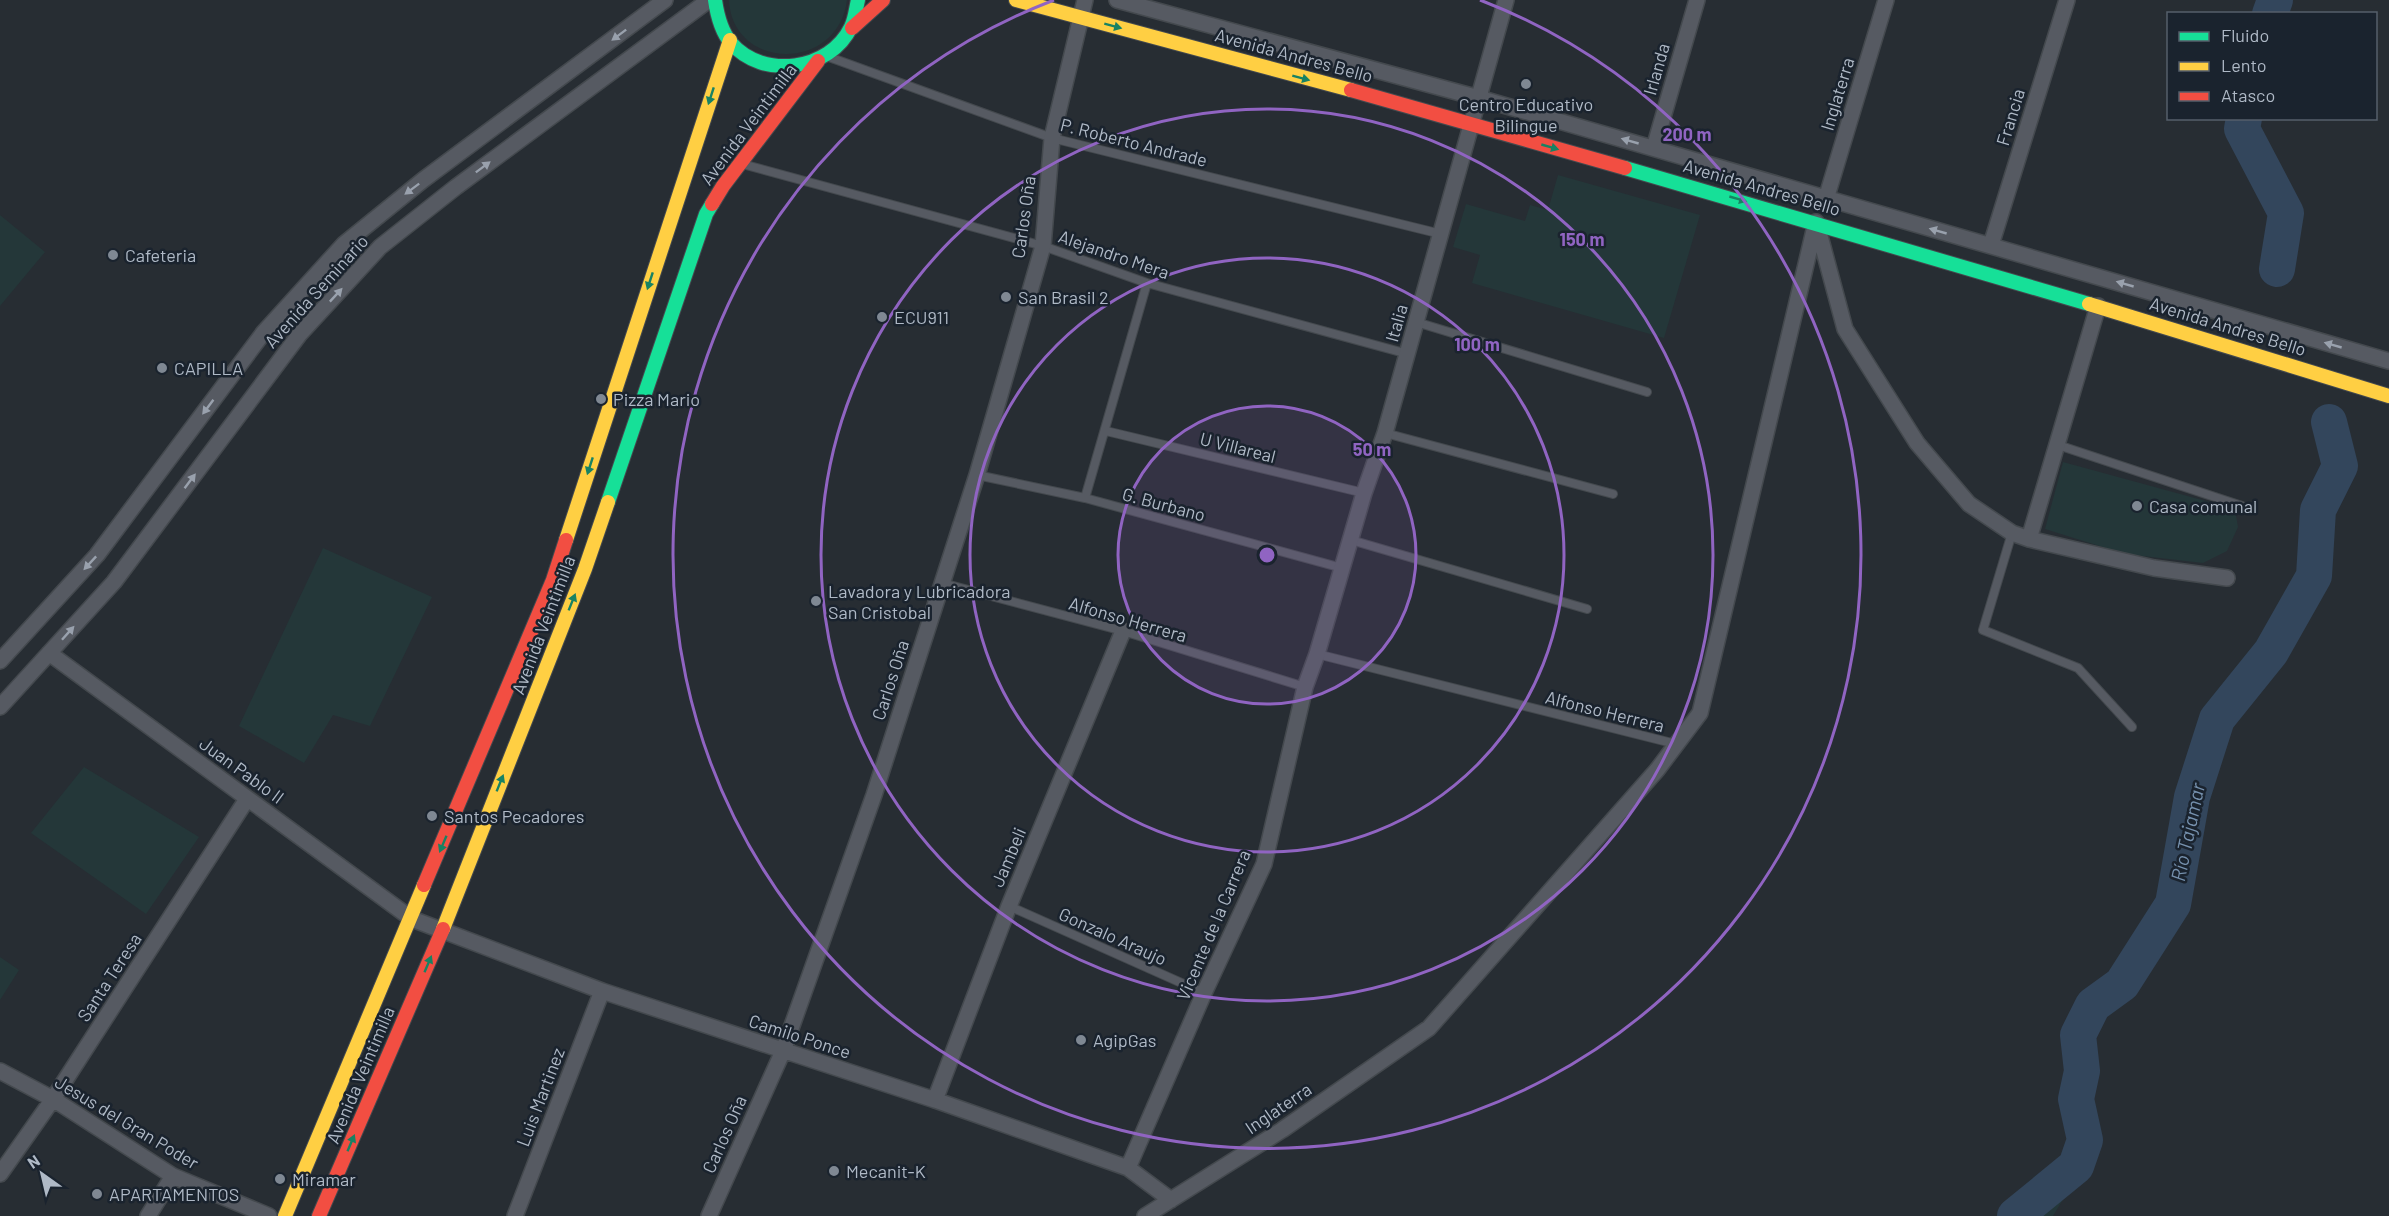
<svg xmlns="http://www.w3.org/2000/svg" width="2389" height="1216" font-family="Barlow,sans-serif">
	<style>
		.green { fill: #243739 }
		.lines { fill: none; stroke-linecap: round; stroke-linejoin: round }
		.river { stroke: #33465c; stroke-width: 36 }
		.lane-casing { stroke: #44494e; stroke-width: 10 }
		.street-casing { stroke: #44494e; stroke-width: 18 }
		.fast-casing { stroke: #44494e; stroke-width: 16 }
		.slow-casing { stroke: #44494e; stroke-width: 16 }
		.jam-casing { stroke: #44494e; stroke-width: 16 }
		.lane { stroke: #565a62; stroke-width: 8 }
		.street { stroke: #565a62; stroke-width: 15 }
		.fast { stroke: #16e098; stroke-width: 14 }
		.slow { stroke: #ffcf43; stroke-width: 14 }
		.jam { stroke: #f24e42; stroke-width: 14 }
		.oneway { fill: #188263 }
		.oneway2 { fill: #99a1ad }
		.ring { fill: none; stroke: #9064c2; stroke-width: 3 }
		.poi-dot { fill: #7f8893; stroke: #1a232e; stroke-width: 2 }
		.labels { text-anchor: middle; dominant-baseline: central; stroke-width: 5; stroke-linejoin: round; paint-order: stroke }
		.street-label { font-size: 18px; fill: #afb9c6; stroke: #1a232e }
		.poi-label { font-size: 18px; fill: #afb9c6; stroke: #1a232e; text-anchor: start }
		.water-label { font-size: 20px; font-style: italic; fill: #7691ae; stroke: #1a232e }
		.centre { fill: #9064c2; stroke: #1a232e; stroke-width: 3 }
		.ring-label { font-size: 18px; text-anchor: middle; font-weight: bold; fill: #9064c2; stroke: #1a232e; stroke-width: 5; stroke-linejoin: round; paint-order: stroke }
	</style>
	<rect width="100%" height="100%" fill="#272d33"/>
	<path class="green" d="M729 0H847C838 73 732 71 729 0Z
		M1558 175 1700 215 1664 338 1472 283 1480 255 1453 247 1466 204 1525 221 1530 205 1548 210Z
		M0 215 45 252 0 306Z
		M2063 462 2235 509 2238 527 2227 551 2203 563 2125 554 2045 529Z
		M323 548 432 597 370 726 333 715 304 763 239 726Z
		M84 767 199 837 146 914 31 833Z
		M0 957 19 970 0 1000Z
		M2035 1176 2065 1196 2053 1216H2003Z"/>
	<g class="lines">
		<path class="river" d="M2270 14 2275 0
			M2244 118 2242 129 2286 213 2277 269
			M2015 1216 2076 1166 2085 1140 2076 1099 2082 1071 2078 1035 2093 1005 2122 984 2173 904 2192 797 2217 719 2271 652 2314 576 2318 510 2340 466 2329 422"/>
		<g class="lane-casing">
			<path id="lane" d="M829 57 1052 138 1441 234
				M746 165 1043 246 1147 283 1408 354
				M1416 322 1647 392
				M1106 431 1364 493
				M1385 433 1613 494
				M2058 445 2242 506
				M977 475 1085 498 1342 568
				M1085 498 1147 283
				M2012 533 1983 630 2078 668 2132 727
				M1351 540 1587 609
				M942 583 1123 631 1305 687
				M1317 654 1676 744
				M1009 906 1204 993"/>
		</g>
		<g class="street-casing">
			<path id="street" d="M1117 0 1479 98 2389 361
				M1654 148 1697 0
				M1826 199 1886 0
				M1817 225 1845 329 1917 443 1969 504 2012 533 2029 539 2154 568 2227 578
				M1991 245 2067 0
				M2029 539 2098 306
				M49 653 412 919 602 991 935 1100 1128 1168 1171 1200
				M0 661 97 555 264 332 344 244 423 180 665 0
				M0 707 114 582 299 335 380 247 456 187 709 0
				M0 1071 53 1099 173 1176 269 1216
				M935 1100 1009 906 1123 631
				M1128 1168 1204 993 1264 864 1305 687 1317 654 1364 493 1385 433 1506 0
				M0 1174 53 1099 247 799
				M148 1216 173 1176
				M515 1216 602 991
				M709 1216 783 1051 874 795 977 475 1043 246 1052 138 1085 0
				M1145 1216 1282 1130 1429 1028 1657 770 1700 713 1816 222"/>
		</g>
		<g class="fast-casing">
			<path id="fast" d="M715 0C717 14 721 31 731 43 763 80 830 71 851 27 855 19 856 8 858 0
				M1625 168 2089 304
				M608 502 706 214 712 204"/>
		</g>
		<g class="slow-casing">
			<path id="slow" d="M1016 0 1351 90
				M2089 304 2389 396
				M566 540 730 40
				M443 929 585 569 608 502
				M285 1216 424 885"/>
		</g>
		<g class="jam-casing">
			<path id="jam" d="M852 28 883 0
				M1351 90 1625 168
				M712 204 723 186 818 61
				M424 885 553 580 566 540
				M319 1216 443 929"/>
		</g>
		<use href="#lane" class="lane"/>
		<use href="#street" class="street"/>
		<use href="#fast" class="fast"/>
		<use href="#slow" class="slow"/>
		<use href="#jam" class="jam"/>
	</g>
	<defs><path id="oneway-solid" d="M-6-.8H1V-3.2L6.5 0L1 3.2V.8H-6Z" transform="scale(1.5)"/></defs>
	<g class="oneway">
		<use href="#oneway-solid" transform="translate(1113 26) rotate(15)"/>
		<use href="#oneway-solid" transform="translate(1301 78) rotate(15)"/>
		<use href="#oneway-solid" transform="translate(711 96) rotate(108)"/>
		<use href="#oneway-solid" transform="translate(1550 147) rotate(16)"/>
		<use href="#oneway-solid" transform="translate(1738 199) rotate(16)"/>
		<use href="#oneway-solid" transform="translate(650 281) rotate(108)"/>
		<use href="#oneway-solid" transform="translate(590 466) rotate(108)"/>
		<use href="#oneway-solid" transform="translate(572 602) rotate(-68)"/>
		<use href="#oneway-solid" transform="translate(500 783) rotate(-68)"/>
		<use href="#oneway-solid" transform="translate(443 844) rotate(113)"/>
		<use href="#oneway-solid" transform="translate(428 964) rotate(-67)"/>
		<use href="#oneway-solid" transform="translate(351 1143) rotate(-67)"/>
	</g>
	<g class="oneway2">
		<use href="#oneway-solid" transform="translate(619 35) rotate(143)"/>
		<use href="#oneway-solid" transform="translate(1630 141) rotate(-164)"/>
		<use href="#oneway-solid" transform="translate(483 167) rotate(-37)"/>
		<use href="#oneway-solid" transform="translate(412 189) rotate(143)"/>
		<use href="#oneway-solid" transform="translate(1938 231) rotate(-164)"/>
		<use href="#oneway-solid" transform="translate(2125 284) rotate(-164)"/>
		<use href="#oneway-solid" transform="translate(336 295) rotate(-47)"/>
		<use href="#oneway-solid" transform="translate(2333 345) rotate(-164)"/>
		<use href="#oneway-solid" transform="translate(208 407) rotate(127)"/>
		<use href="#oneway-solid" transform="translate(190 481) rotate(-53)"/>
		<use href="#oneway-solid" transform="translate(90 563) rotate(133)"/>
		<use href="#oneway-solid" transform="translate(68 633) rotate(-48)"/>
	</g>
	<circle cx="1267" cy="555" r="149" fill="#9064c2" fill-opacity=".12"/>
	<g class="ring">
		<circle cx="1267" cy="555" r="149"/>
		<circle cx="1267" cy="555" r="297"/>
		<circle cx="1267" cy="555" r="446"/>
		<path d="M1480 0A594 594 0 1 1 1054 0"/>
	</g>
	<g class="poi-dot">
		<circle cx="1526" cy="84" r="6"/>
		<circle cx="113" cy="255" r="6"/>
		<circle cx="1006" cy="297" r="6"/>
		<circle cx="882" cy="317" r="6"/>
		<circle cx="162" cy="368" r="6"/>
		<circle cx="601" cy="399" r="6"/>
		<circle cx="2137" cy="506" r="6"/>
		<circle cx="816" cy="601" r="6"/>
		<circle cx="432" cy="816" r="6"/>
		<circle cx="1081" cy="1040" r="6"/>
		<circle cx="834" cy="1171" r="6"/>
		<circle cx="280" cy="1179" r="6"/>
		<circle cx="97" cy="1194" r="6"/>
	</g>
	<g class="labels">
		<g class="street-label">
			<text transform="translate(1294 55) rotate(15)">Avenida Andres Bello</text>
			<text transform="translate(1656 69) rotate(-74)">Irlanda</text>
			<text transform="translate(1837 94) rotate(-73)">Inglaterra</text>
			<text transform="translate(2010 117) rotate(-73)">Francia</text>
			<text transform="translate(748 124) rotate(-53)">Avenida Veintimilla</text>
			<text transform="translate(1134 142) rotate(14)">P. Roberto Andrade</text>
			<text transform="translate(1762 187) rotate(16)">Avenida Andres Bello</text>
			<text transform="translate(1023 217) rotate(-82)">Carlos Oña</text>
			<text transform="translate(1114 254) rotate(19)">Alejandro Mera</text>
			<text transform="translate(316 291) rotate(-48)">Avenida Seminario</text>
			<text transform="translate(1396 323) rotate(-74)">Italia</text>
			<text transform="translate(2228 326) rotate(17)">Avenida Andres Bello</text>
			<text transform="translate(1238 447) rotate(14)">U Villareal</text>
			<text transform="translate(1164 504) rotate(15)">G. Burbano</text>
			<text transform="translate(1128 619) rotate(16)">Alfonso Herrera</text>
			<text transform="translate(543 625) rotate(-69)">Avenida Veintimilla</text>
			<text transform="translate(890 680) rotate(-72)">Carlos Oña</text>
			<text transform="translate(1605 711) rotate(14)">Alfonso Herrera</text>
			<text transform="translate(242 770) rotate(36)">Juan Pablo II</text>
			<text transform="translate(1008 857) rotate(-67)">Jambeli</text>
			<text transform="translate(1213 925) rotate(-67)">Vicente de la Carrera</text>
			<text transform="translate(1113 936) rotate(24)">Gonzalo Araujo</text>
			<text transform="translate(109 977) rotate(-57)">Santa Teresa</text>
			<text transform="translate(800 1036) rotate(18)">Camilo Ponce</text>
			<text transform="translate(360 1075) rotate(-67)">Avenida Veintimilla</text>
			<text transform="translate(540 1097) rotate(-69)">Luis Martinez</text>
			<text transform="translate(1278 1108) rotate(-34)">Inglaterra</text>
			<text transform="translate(127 1122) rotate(31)">Jesus del Gran Poder</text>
			<text transform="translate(724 1134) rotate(-66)">Carlos Oña</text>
		</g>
		<g class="poi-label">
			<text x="1526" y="104" text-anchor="middle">Centro Educativo<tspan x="1526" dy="21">Bilingue</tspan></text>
			<text x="125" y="255">Cafeteria</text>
			<text x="1018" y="297">San Brasil 2</text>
			<text x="894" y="317">ECU911</text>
			<text x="174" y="368">CAPILLA</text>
			<text x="613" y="399">Pizza Mario</text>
			<text x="2149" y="506">Casa comunal</text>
			<text x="828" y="591">Lavadora y Lubricadora<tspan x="828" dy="21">San Cristobal</tspan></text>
			<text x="444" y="816">Santos Pecadores</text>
			<text x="1093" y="1040">AgipGas</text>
			<text x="846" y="1171">Mecanit-K</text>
			<text x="292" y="1179">Miramar</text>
			<text x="109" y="1194">APARTAMENTOS</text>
		</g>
		<g class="water-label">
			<text transform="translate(2187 832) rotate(-78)">Río Tajamar</text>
		</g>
	</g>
	<circle cx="1267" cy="555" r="9" class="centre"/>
	<g class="ring-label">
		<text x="1687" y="141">200 m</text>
		<text x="1582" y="246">150 m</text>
		<text x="1477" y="351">100 m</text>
		<text x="1372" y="456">50 m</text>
	</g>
	<rect x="2167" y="12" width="210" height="108" fill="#1a232e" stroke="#565f6b" stroke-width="1.5"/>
	<rect x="2179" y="32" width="30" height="9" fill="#16e098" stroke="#565f6b" stroke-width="1.5"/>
	<text x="2221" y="42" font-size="18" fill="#afb9c6">Fluido</text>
	<rect x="2179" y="62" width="30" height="9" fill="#ffcf43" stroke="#565f6b" stroke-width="1.5"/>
	<text x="2221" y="72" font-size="18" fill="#afb9c6">Lento</text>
	<rect x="2179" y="92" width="30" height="9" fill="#f24e42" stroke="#565f6b" stroke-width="1.5"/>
	<text x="2221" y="102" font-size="18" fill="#afb9c6">Atasco</text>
	<g transform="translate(42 1174) rotate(326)" stroke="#1a232e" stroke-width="4.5" paint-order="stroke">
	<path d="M0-4.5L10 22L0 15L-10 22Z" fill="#afb9c6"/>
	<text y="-9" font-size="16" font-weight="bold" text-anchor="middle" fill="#afb9c6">N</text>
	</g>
</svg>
